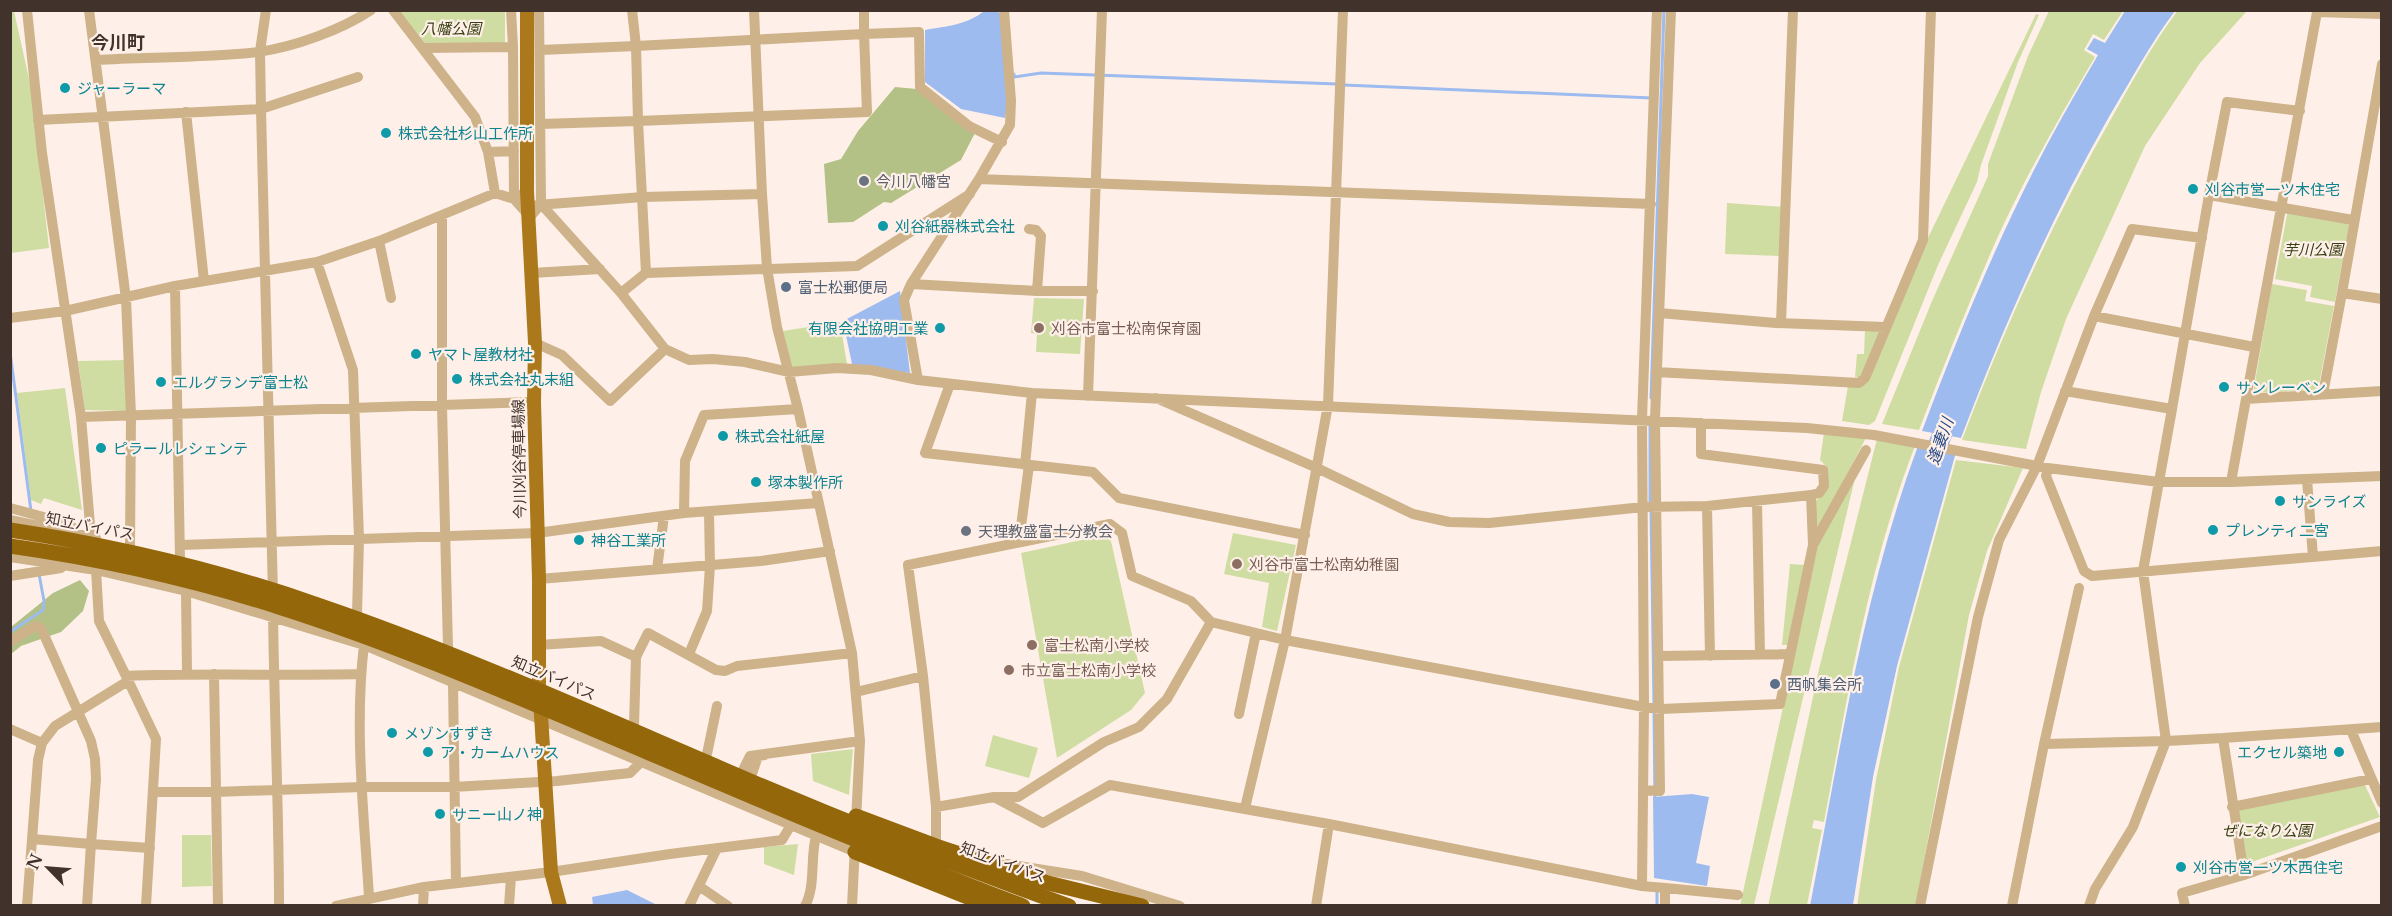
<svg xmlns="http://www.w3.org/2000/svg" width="2392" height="916" font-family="'Libre Baskerville','Noto Sans JP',serif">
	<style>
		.green { fill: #cfdda2 }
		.forest { fill: #b3c086 }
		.water { fill: #9dbbee }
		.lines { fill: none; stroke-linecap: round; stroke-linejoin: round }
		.stream { stroke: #9dbbee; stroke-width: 3 }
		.river { stroke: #9dbbee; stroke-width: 20 }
		.minor { stroke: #cdb28a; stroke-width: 10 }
		.major { stroke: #ab791c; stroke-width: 14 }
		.highway { stroke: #95670b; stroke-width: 15 }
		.highway-bridge { stroke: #95670b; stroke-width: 15 }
		.culture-dot { fill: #0f9aa8; stroke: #fef0e8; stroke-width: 2 }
		.worship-dot { fill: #6b7280; stroke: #fef0e8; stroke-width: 2 }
		.service-dot { fill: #5c6f8a; stroke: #fef0e8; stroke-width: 2 }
		.education-dot { fill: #8d6e63; stroke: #fef0e8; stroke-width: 2 }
		.labels { text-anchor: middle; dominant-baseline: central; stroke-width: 4.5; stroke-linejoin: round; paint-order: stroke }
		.park-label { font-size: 15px; font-style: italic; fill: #373f13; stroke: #fef0e8 }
		.culture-label { font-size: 15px; fill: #0d838f; stroke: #fef0e8; text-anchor: start }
		.worship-label { font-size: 15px; fill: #5b616d; stroke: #fef0e8; text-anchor: start }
		.service-label { font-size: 15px; fill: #4e5e75; stroke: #fef0e8; text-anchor: start }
		.education-label { font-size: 15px; fill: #785e54; stroke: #fef0e8; text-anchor: start }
		.street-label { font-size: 15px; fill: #41332c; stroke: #fef0e8 }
		.water-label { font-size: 16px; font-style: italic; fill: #254885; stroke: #fef0e8 }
		.quarter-label { font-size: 18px; font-weight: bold; fill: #41332c; stroke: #fef0e8 }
	</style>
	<rect width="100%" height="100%" fill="#fef0e8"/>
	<path class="green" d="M2178 10 2247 11 2200 63 2145 146 2066 319 2041 392 2026 449 1962 440C2004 329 2052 222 2111 119 2132 82 2152 45 2178 10Z
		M10 11H14L31 88 49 248 11 253Z
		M398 11H505V43L426 45Z
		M2049 11H2123L2104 40 2093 34 2084 50 2095 57C2059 118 2024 179 1995 243 1968 305 1943 367 1919 430L1882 424 1932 301 1988 176V164L2028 56Z
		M2036 14 2039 15 2018 62 1981 165 1977 182 1938 265 1875 421 1869 425 1842 421 1848 386 1860 387 1926 242Z
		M1727 203 1785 207 1783 256 1725 254Z
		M2288 209 2350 219 2335 302 2310 297 2312 286 2275 279Z
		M2272 284 2307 290 2305 301 2334 306 2318 390 2253 393Z
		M1034 298 1084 299 1080 354 1036 352 1037 334 1031 333Z
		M840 322 847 364 792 369 783 331Z
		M1865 330H1881L1862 378 1855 377 1857 354H1864Z
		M127 360 130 411 85 410 78 361Z
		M65 388 82 510 44 498 41 504 31 500 17 393Z
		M1824 433 1867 436 1820 526H1816V501L1827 489V467L1820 460Z
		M1877 439 1915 446C1868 567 1848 695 1824 822L1814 820 1812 828 1822 830 1807 905 1768 906 1819 669Z
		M1956 460 2023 468 1987 551 1969 615 1916 905 1857 906 1876 780 1899 667Z
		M1855 478 1754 905 1740 906 1818 545Z
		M1233 533 1296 545 1277 631 1262 627 1269 583 1224 574Z
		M1105 535 1111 541 1145 693 1131 710 1057 758 1021 553Z
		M1790 564 1806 565 1788 645H1782Z
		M993 735 1038 748 1029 778 985 766Z
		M853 749 849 795 813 781 811 754Z
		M2364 783 2380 817 2246 864 2235 810Z
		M182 835H211L212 886 182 887Z
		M798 844 794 875 764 864V847Z"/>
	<path class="forest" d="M895 87 917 89 975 133 961 160 891 203 884 202 853 222 828 223 824 164 841 159 858 131Z
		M80 580 89 591 83 611 61 632 21 646 11 654V627L53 593Z"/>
	<path class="water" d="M984 11H997L1000 14 1008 101 1005 118 961 109 925 82V30C947 26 967 25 984 11Z
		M2125 11H2175C2150 44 2131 80 2110 115 2051 218 2003 327 1961 438L1922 431C1959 333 1999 235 2048 143 2064 113 2081 84 2098 55L2087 49 2094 38 2105 43Z
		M900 291 910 373 852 364 843 321Z
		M1918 446 1956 452 1897 666 1873 777 1853 905 1810 906C1840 751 1863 594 1918 446Z
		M1692 794 1709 797 1696 863 1710 866 1707 886 1654 878 1653 797Z
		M627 890 657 905H590H593L592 897Z"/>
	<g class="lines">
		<path class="stream" d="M1014 74V77L1041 73 1337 84
			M1344 85 1652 98
			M10 352 31 511
			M1651 398 1664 10
			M1650 426V503
			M1651 510 1654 704
			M10 632 43 610 44 601 39 574
			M1654 711 1655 800
			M1657 891V906"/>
		<path class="river" d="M1930 467 1951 410"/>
		<path class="minor" d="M27 10 42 153 81 417 91 537
			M89 10 126 299 131 415 130 547
			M266 10 260 51 261 109 273 595
			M393 10 475 117 488 152 495 193
			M511 10 513 47 514 199 530 217 541 204 539 10
			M754 10 762 194 767 268 777 327 798 409 852 653 860 741 856 821
			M864 10V34L919 32 920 87 969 126 1002 142
			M1004 10 1011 101 1010 125 979 179 911 284 1037 291H1093
			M424 48 513 47
			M540 50 636 46 632 10
			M96 60C150 57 205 58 258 52 294 47 341 30 371 10
			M186 112 204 281
			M38 120 261 109 358 77
			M540 124 638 121 636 46 864 34 867 112 638 121 646 273 857 266 970 194
			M488 152 514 151
			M979 179 1651 204
			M2209 195 2353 220
			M541 204 621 293 665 349 689 360 713 359 745 362 789 372 837 368 871 370 918 380 1032 393 1807 428 1874 435 2048 468 2159 482H2231L2382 476
			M537 205 643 197 762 194
			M442 215V406L448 648
			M1029 229 1036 230 1041 236 1037 291
			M379 241 391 298
			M317 262 353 370 359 539 357 614
			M532 273 600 269
			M911 284 904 300 918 380
			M175 286 180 560
			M621 293 646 273
			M2342 293 2382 64
			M1659 313 1776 323 1885 327
			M2094 316 2254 347
			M10 318 65 311 175 286 317 262 379 241 495 193 514 199 527 191
			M1781 323 1793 10
			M535 343 562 355 610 401 665 349
			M1656 372 1859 383 1865 378 1923 240 1931 10
			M950 384 925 453 1093 472 1119 498 1305 535
			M2065 391 2172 409 2209 195 2227 102 2300 111
			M2323 394 2342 293 2382 299
			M1088 396 1102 10
			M2246 399 2317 12 2382 14
			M2172 409 2143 571 2166 741 2223 738 2244 875
			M81 417 534 402
			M1701 423V454L1823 470 1824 486 1819 493 1811 495
			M1025 465 1032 393
			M2048 468 2046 476 2084 571 2092 576 2382 551
			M2307 479 2313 557
			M2231 482 2246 399 2382 391
			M1757 502 1760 654
			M1707 506 1710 656
			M10 508 62 522 74 528
			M684 513 685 461 704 415 798 409
			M10 520 96 538
			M1019 542 1029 465
			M181 545 537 533 684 513 818 503
			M1813 545 1866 450
			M10 557 96 570 186 591 364 645 855 852
			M657 569 664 516
			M96 570 99 621 126 676C204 673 282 676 361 674
			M10 576 61 568
			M539 579 761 561 830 551
			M186 591 187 674
			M273 610C274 709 279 807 279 906
			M10 642 35 626 41 628 91 741 95 759 96 779 91 844 32 839
			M364 645C354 728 364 814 369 897
			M538 645 601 641 636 657 648 633 716 670 725 671 737 666 852 653
			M689 654 707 611 710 566 709 512
			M1659 656 1790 654
			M214 674 218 906
			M126 676 156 739 146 906
			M453 683 456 883
			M856 692 923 676
			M1239 714 1256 633
			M634 726 636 657
			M10 729 42 743
			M2351 730 2382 803
			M2223 738 2382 727
			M2044 744 2079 588
			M707 754 717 706
			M743 770 750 756 860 741
			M752 774 758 756 765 755
			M1643 790 1660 791 1655 419 1671 10
			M154 792H215L362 787H453L557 781 630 773 641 762
			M997 797H1018L1104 742 1139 727 1167 699 1211 622
			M936 807 994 797 1043 823 1110 785 1329 824 1642 886 1665 888
			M2232 807 2371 779
			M1245 808 1285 640 1328 405 1343 10
			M936 846V807L923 676 908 565 1110 524 1122 533 1132 576 1191 601 1211 622 1285 640 1644 707 1661 709 1780 704 1813 545 1811 495 1707 506 1643 507 1489 523 1449 522 1413 514 1317 468 1156 398
			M1007 864 1082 876 1180 906
			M699 886 728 906
			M1642 886 1644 707 1642 419 1657 10
			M27 906 38 760 42 743 55 726 128 681
			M87 906 91 844 150 848
			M336 906 424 887 551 872 670 854 782 840 791 825
			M423 906 424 887
			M509 906 511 877
			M689 906 717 848
			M805 906C816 886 810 858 816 836
			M852 906 855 846
			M1316 906 1329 824
			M1665 906V888L1738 895
			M1920 906 1978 617 1999 540 2037 466 2094 316 2132 229 2202 238
			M2012 906 2044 744 2166 741 2133 827 2095 889 2089 906
			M2185 906 2182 893 2244 875 2382 826"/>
		<path class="major" d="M527 10V191L535 343 534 402 539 579V684L551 872 560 906"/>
		<path class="highway" d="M856 816 936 846 1048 883 1142 906
			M855 852 990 906"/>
		<path class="highway-bridge" d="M10 530C115 546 218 570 318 605 450 650 578 707 706 762 826 814 946 862 1069 906
			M10 546C102 559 192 579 279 607 405 647 526 701 647 752 771 805 896 858 1023 906"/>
	</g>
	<g class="culture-dot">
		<circle cx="65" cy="88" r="6"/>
		<circle cx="386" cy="133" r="6"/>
		<circle cx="2193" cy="189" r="6"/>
		<circle cx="883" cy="226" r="6"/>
		<circle cx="940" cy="328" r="6"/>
		<circle cx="416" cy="354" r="6"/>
		<circle cx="457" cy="379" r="6"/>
		<circle cx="161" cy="382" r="6"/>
		<circle cx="2224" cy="387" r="6"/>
		<circle cx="723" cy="436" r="6"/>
		<circle cx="101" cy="448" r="6"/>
		<circle cx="756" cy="482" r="6"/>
		<circle cx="2280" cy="501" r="6"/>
		<circle cx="2213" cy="530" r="6"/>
		<circle cx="579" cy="540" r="6"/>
		<circle cx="392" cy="733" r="6"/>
		<circle cx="428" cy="752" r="6"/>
		<circle cx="2339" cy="752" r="6"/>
		<circle cx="440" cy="814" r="6"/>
		<circle cx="2181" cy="867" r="6"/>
	</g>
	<g class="worship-dot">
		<circle cx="864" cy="181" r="6"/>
		<circle cx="966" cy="531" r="6"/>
	</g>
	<g class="service-dot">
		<circle cx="786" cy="287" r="6"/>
		<circle cx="1775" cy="684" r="6"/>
	</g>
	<g class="education-dot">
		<circle cx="1039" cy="328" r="6"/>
		<circle cx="1237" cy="564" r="6"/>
		<circle cx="1032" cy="645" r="6"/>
		<circle cx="1009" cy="670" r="6"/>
	</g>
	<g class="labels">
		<g class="park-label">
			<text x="451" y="28">八幡公園</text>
			<text x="2313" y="249">芋川公園</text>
			<text x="2267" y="830">ぜになり公園</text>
		</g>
		<g class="culture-label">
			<text x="77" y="88">ジャーラーマ</text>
			<text x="398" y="133">株式会社杉山工作所</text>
			<text x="2205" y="189">刈谷市営一ツ木住宅</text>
			<text x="895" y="226">刈谷紙器株式会社</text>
			<text x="928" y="328" text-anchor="end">有限会社協明工業</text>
			<text x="428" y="354">ヤマト屋教材社</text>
			<text x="469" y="379">株式会社丸末組</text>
			<text x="173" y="382">エルグランデ富士松</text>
			<text x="2236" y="387">サンレーベン</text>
			<text x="735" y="436">株式会社紙屋</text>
			<text x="113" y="448">ピラールレシェンテ</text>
			<text x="768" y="482">塚本製作所</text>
			<text x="2292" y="501">サンライズ</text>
			<text x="2225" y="530">プレンティ二宮</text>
			<text x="591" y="540">神谷工業所</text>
			<text x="404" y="733">メゾンすずき</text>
			<text x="440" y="752">ア・カームハウス</text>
			<text x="2327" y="752" text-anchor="end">エクセル築地</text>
			<text x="452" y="814">サニー山ノ神</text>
			<text x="2193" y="867">刈谷市営一ツ木西住宅</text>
		</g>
		<g class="worship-label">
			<text x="876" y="181">今川八幡宮</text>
			<text x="978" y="531">天理教盛富士分教会</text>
		</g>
		<g class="service-label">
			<text x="798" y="287">富士松郵便局</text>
			<text x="1787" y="684">西帆集会所</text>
		</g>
		<g class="education-label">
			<text x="1051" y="328">刈谷市富士松南保育園</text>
			<text x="1249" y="564">刈谷市富士松南幼稚園</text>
			<text x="1044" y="645">富士松南小学校</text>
			<text x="1021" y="670">市立富士松南小学校</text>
		</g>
		<g class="street-label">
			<text transform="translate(519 459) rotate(-91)">今川刈谷停車場線</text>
			<text transform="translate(90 526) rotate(11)">知立バイパス</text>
			<text transform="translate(554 678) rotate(23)">知立バイパス</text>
			<text transform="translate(1003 862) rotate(20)">知立バイパス</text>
		</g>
		<g class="water-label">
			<text transform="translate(1940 441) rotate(-71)">逢妻川</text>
		</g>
		<g class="quarter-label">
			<text x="118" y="43">今川町</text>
		</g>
	</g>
	<rect width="2392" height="916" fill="none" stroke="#41332c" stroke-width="24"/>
	<g transform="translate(48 868) rotate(295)" stroke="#fef0e8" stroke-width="4.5" paint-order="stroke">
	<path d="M0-4.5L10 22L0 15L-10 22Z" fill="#41332c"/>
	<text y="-9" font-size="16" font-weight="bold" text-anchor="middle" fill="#41332c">N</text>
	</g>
</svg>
